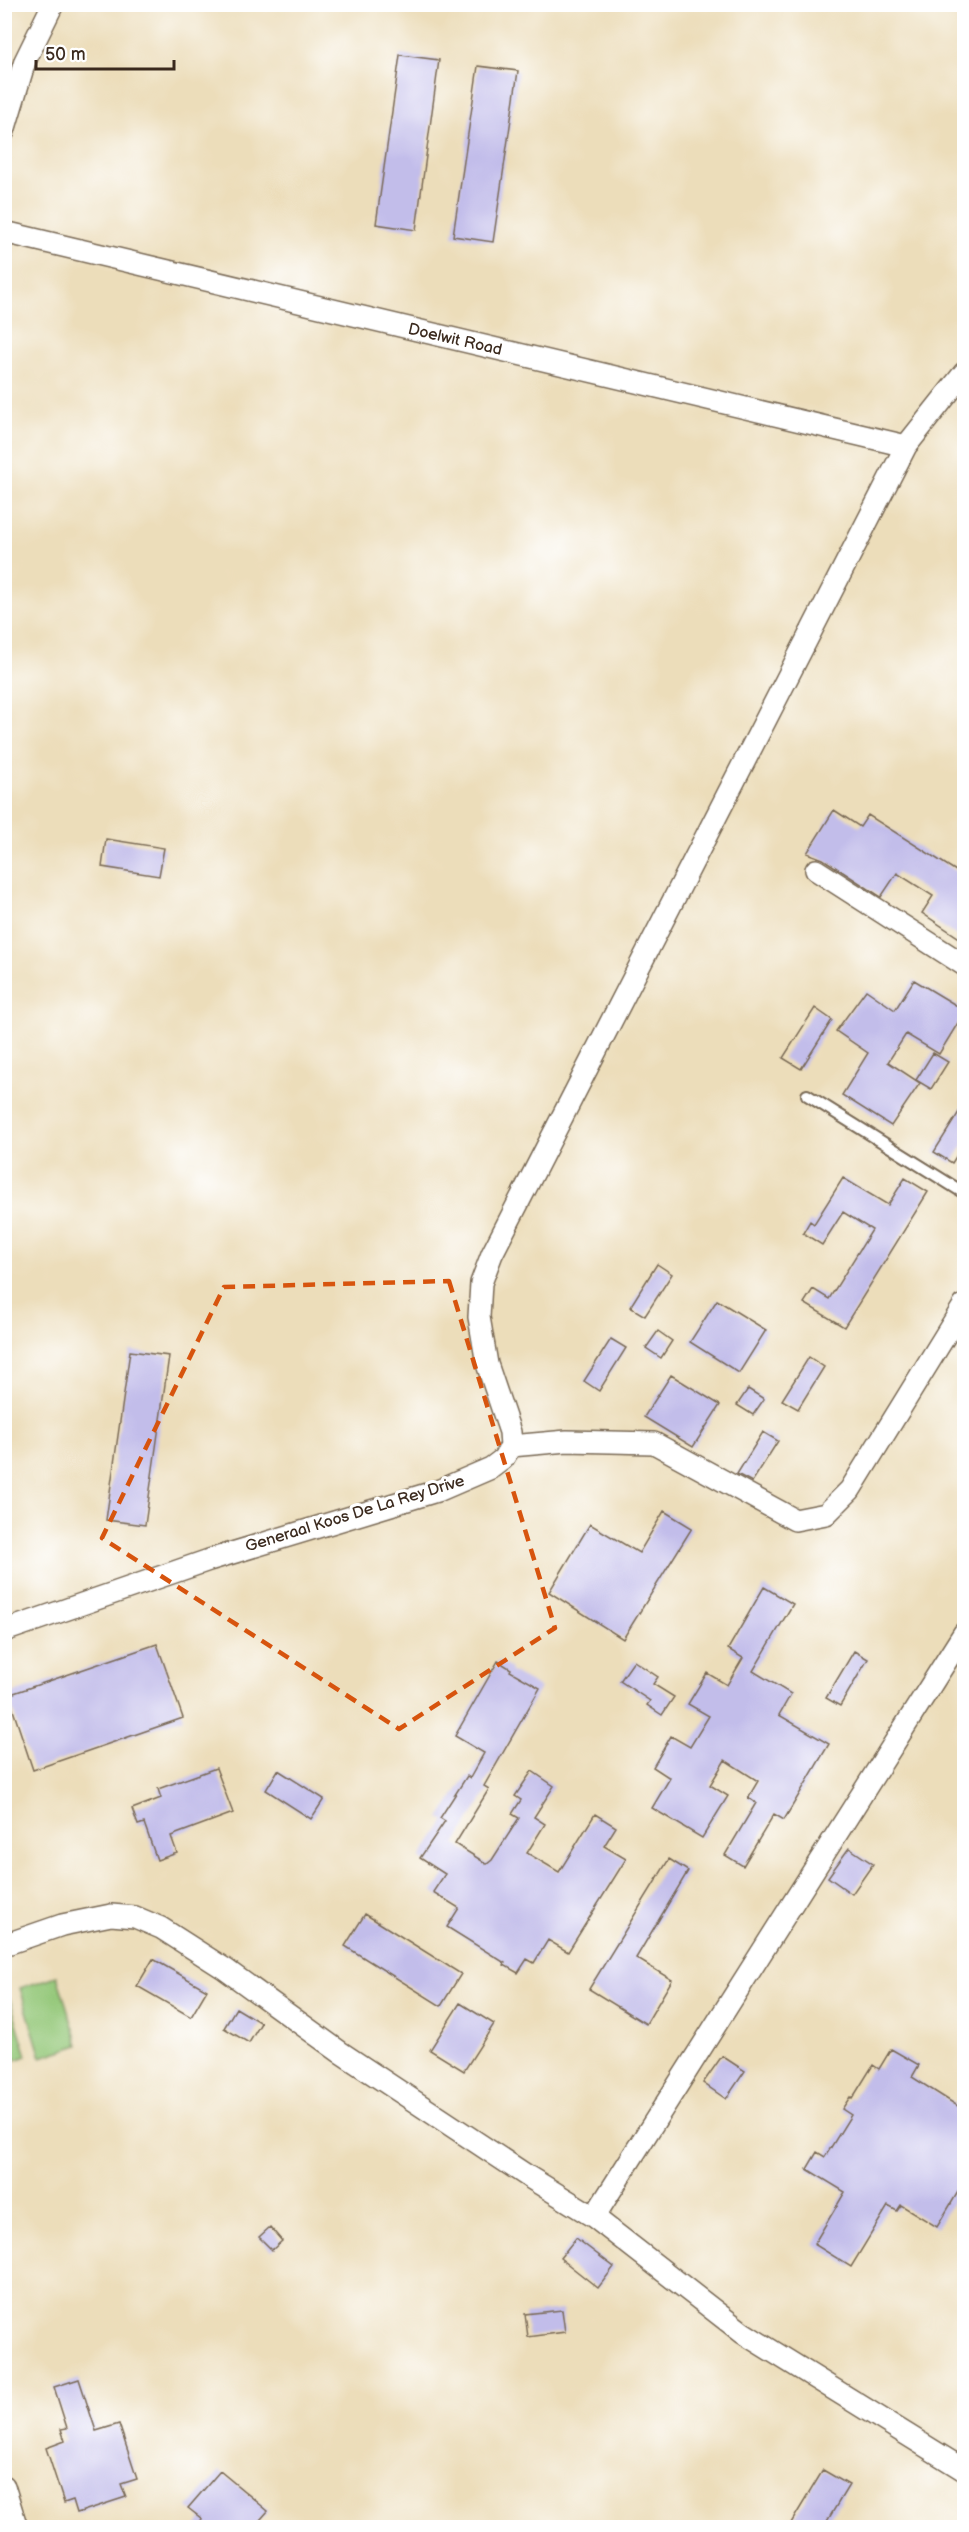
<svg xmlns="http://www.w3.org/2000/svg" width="969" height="2532" font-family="'Balsamiq Sans',sans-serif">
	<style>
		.green { fill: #94c879; stroke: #68794c; stroke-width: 1.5 }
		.building { fill: #c2bdea }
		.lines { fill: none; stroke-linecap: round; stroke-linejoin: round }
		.lane-casing { stroke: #796955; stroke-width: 14 }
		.street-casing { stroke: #796955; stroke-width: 24 }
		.lane { stroke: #fff; stroke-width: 10 }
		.street { stroke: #fff; stroke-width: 21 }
		.marked { fill: none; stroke: #d7540e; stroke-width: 4.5; stroke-dasharray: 12 8; stroke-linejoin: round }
		.labels { text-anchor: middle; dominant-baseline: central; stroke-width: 6; stroke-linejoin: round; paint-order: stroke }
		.street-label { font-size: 16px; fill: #3b2a1e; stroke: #fff }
	</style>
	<rect width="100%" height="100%" fill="#fff"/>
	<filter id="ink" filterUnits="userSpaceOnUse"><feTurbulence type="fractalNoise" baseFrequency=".0167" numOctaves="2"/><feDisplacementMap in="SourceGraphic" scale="12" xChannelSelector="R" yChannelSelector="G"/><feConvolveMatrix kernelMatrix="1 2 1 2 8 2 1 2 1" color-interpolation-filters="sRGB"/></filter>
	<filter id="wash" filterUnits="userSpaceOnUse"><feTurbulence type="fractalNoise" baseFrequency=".008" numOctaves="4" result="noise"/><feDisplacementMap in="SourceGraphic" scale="24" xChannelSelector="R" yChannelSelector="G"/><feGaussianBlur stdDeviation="1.35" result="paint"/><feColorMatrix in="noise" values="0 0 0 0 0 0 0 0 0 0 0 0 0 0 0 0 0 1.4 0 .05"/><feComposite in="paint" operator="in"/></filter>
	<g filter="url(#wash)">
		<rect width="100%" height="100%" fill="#ecddba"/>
		<path class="green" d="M57 1976 79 2045 41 2057 20 1988Z
			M9 1997 27 2056 5 2063V1998Z"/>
		<g id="blocks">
			<path class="building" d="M400 55 439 60 416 230 376 224Z
				M478 66 518 71 493 242 453 236Z
				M834 810 860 827 868 815 964 876V941L922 913 933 896 897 873 881 897 823 859 807 853Z
				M106 839 164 848 159 876 102 867Z
				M914 980 964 1010V1013L939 1054 906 1034 888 1062 920 1083 891 1126 842 1095 868 1053 836 1031 866 990 895 1010Z
				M815 1008 832 1020 801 1069 783 1058Z
				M933 1053 948 1062 931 1089 916 1080Z
				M964 1104V1144L952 1163 934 1152Z
				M843 1178 888 1205 905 1178 928 1192 844 1327 804 1303 813 1289 829 1299 872 1230 843 1212 822 1245 803 1233 810 1221 814 1224Z
				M657 1264 672 1274 645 1316 630 1307Z
				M717 1300 766 1330 739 1373 690 1342Z
				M658 1331 672 1341 661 1358 646 1348Z
				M611 1339 626 1348 599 1391 584 1381Z
				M130 1351 169 1356 145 1525 106 1520Z
				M809 1357 824 1367 798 1409 782 1400Z
				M671 1375 720 1405 693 1447 644 1417Z
				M748 1389 764 1399 753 1415 737 1405Z
				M763 1432 778 1441 752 1482 737 1474Z
				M664 1511 692 1528 623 1639 549 1592 590 1524 639 1553Z
				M764 1587 793 1604 753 1671 791 1694 779 1715 829 1744 784 1820 774 1814 743 1866 725 1855 756 1803 748 1798 758 1781 725 1760 710 1785 728 1796 702 1838 652 1808 670 1778 653 1767 671 1736 690 1747 709 1716 688 1704 707 1673 727 1685 743 1658 728 1649Z
				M157 1644 183 1718 33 1770 8 1695Z
				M854 1651 868 1659 840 1706 826 1698Z
				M498 1661 511 1669 510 1671 540 1688 484 1786 489 1789 455 1844 487 1864 492 1860 519 1818 512 1814 521 1800 515 1796 532 1771 554 1786 534 1817 545 1824 527 1853 559 1872 595 1814 616 1827 604 1846 626 1859 568 1952 548 1940 534 1963 527 1959 518 1973 504 1965 505 1963 447 1927 459 1908 433 1892 445 1874 420 1858 445 1821 440 1818 467 1776 470 1778 484 1753 455 1736Z
				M634 1661 658 1677 653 1684 674 1697 662 1715 647 1705 650 1701 620 1681Z
				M216 1768 233 1813 171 1836 177 1853 157 1860 144 1823 138 1825 132 1809 161 1798 158 1789Z
				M278 1770 324 1799 311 1819 266 1790Z
				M849 1848 873 1864 852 1894 828 1877Z
				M669 1859 688 1871 636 1958 672 1980 646 2024 589 1989Z
				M365 1914 461 1974 441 2006 345 1946Z
				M153 1959 207 1990 191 2017 137 1986Z
				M460 2003 494 2024 464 2071 430 2050Z
				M236 2008 261 2023 249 2043 224 2028Z
				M891 2049 919 2065 912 2077 964 2110V2182L937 2227 901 2205 897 2211 888 2206 851 2267 814 2244 845 2192 807 2169 817 2152 825 2157 851 2115 842 2109 850 2097 852 2099 873 2065 879 2069Z
				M722 2056 745 2071 726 2099 703 2083Z
				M270 2227 282 2241 272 2250 259 2237Z
				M576 2238 614 2267 598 2288 560 2258Z
				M562 2310 565 2332 528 2337 525 2314Z
				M79 2379 96 2431 119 2424 137 2479 121 2484 126 2497 77 2513 73 2500 64 2503 46 2448 65 2441 61 2429 67 2428 54 2387Z
				M823 2470 849 2485 823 2528H788Z
				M220 2471 268 2511 253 2528H195L202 2519 188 2508Z"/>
		</g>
	</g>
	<g filter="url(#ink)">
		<use href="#blocks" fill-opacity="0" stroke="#796955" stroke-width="1.5"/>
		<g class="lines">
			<g class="lane-casing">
				<path id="lane" d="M807 1095 964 1193"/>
			</g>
			<g class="street-casing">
				<path id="street" d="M4 131 25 61 53 4
					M4 232 906 446
					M816 870 964 965
					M511 1446 510 1432 487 1364 479 1317 481 1283 492 1254 906 446 964 373
					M4 1631 209 1560 440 1490 491 1468 503 1459 511 1446 567 1441 654 1443 795 1520 826 1514 850 1490 964 1305
					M4 1945 62 1925 111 1915 135 1917 161 1928 225 1969 340 2052 529 2177 594 2217 743 2333 964 2470
					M594 2217 964 1633
					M4 2486 17 2528"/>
			</g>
			<use href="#lane" class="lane"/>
			<use href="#street" class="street"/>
		</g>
	</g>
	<path class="marked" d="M449 1281 555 1628 399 1729 102 1538 224 1287Z"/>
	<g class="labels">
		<g class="street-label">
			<text transform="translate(455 340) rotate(13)">Doelwit Road</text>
			<text transform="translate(355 1514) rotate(-17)">Generaal Koos De La Rey Drive</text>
		</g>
	</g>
	<rect width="969" height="2532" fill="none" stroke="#fff" stroke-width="24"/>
	<path d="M36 60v9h138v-9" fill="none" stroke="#3b2a1e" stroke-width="3"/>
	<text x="45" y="60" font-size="18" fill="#3b2a1e" stroke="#ffffff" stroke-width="4.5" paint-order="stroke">50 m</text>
</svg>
